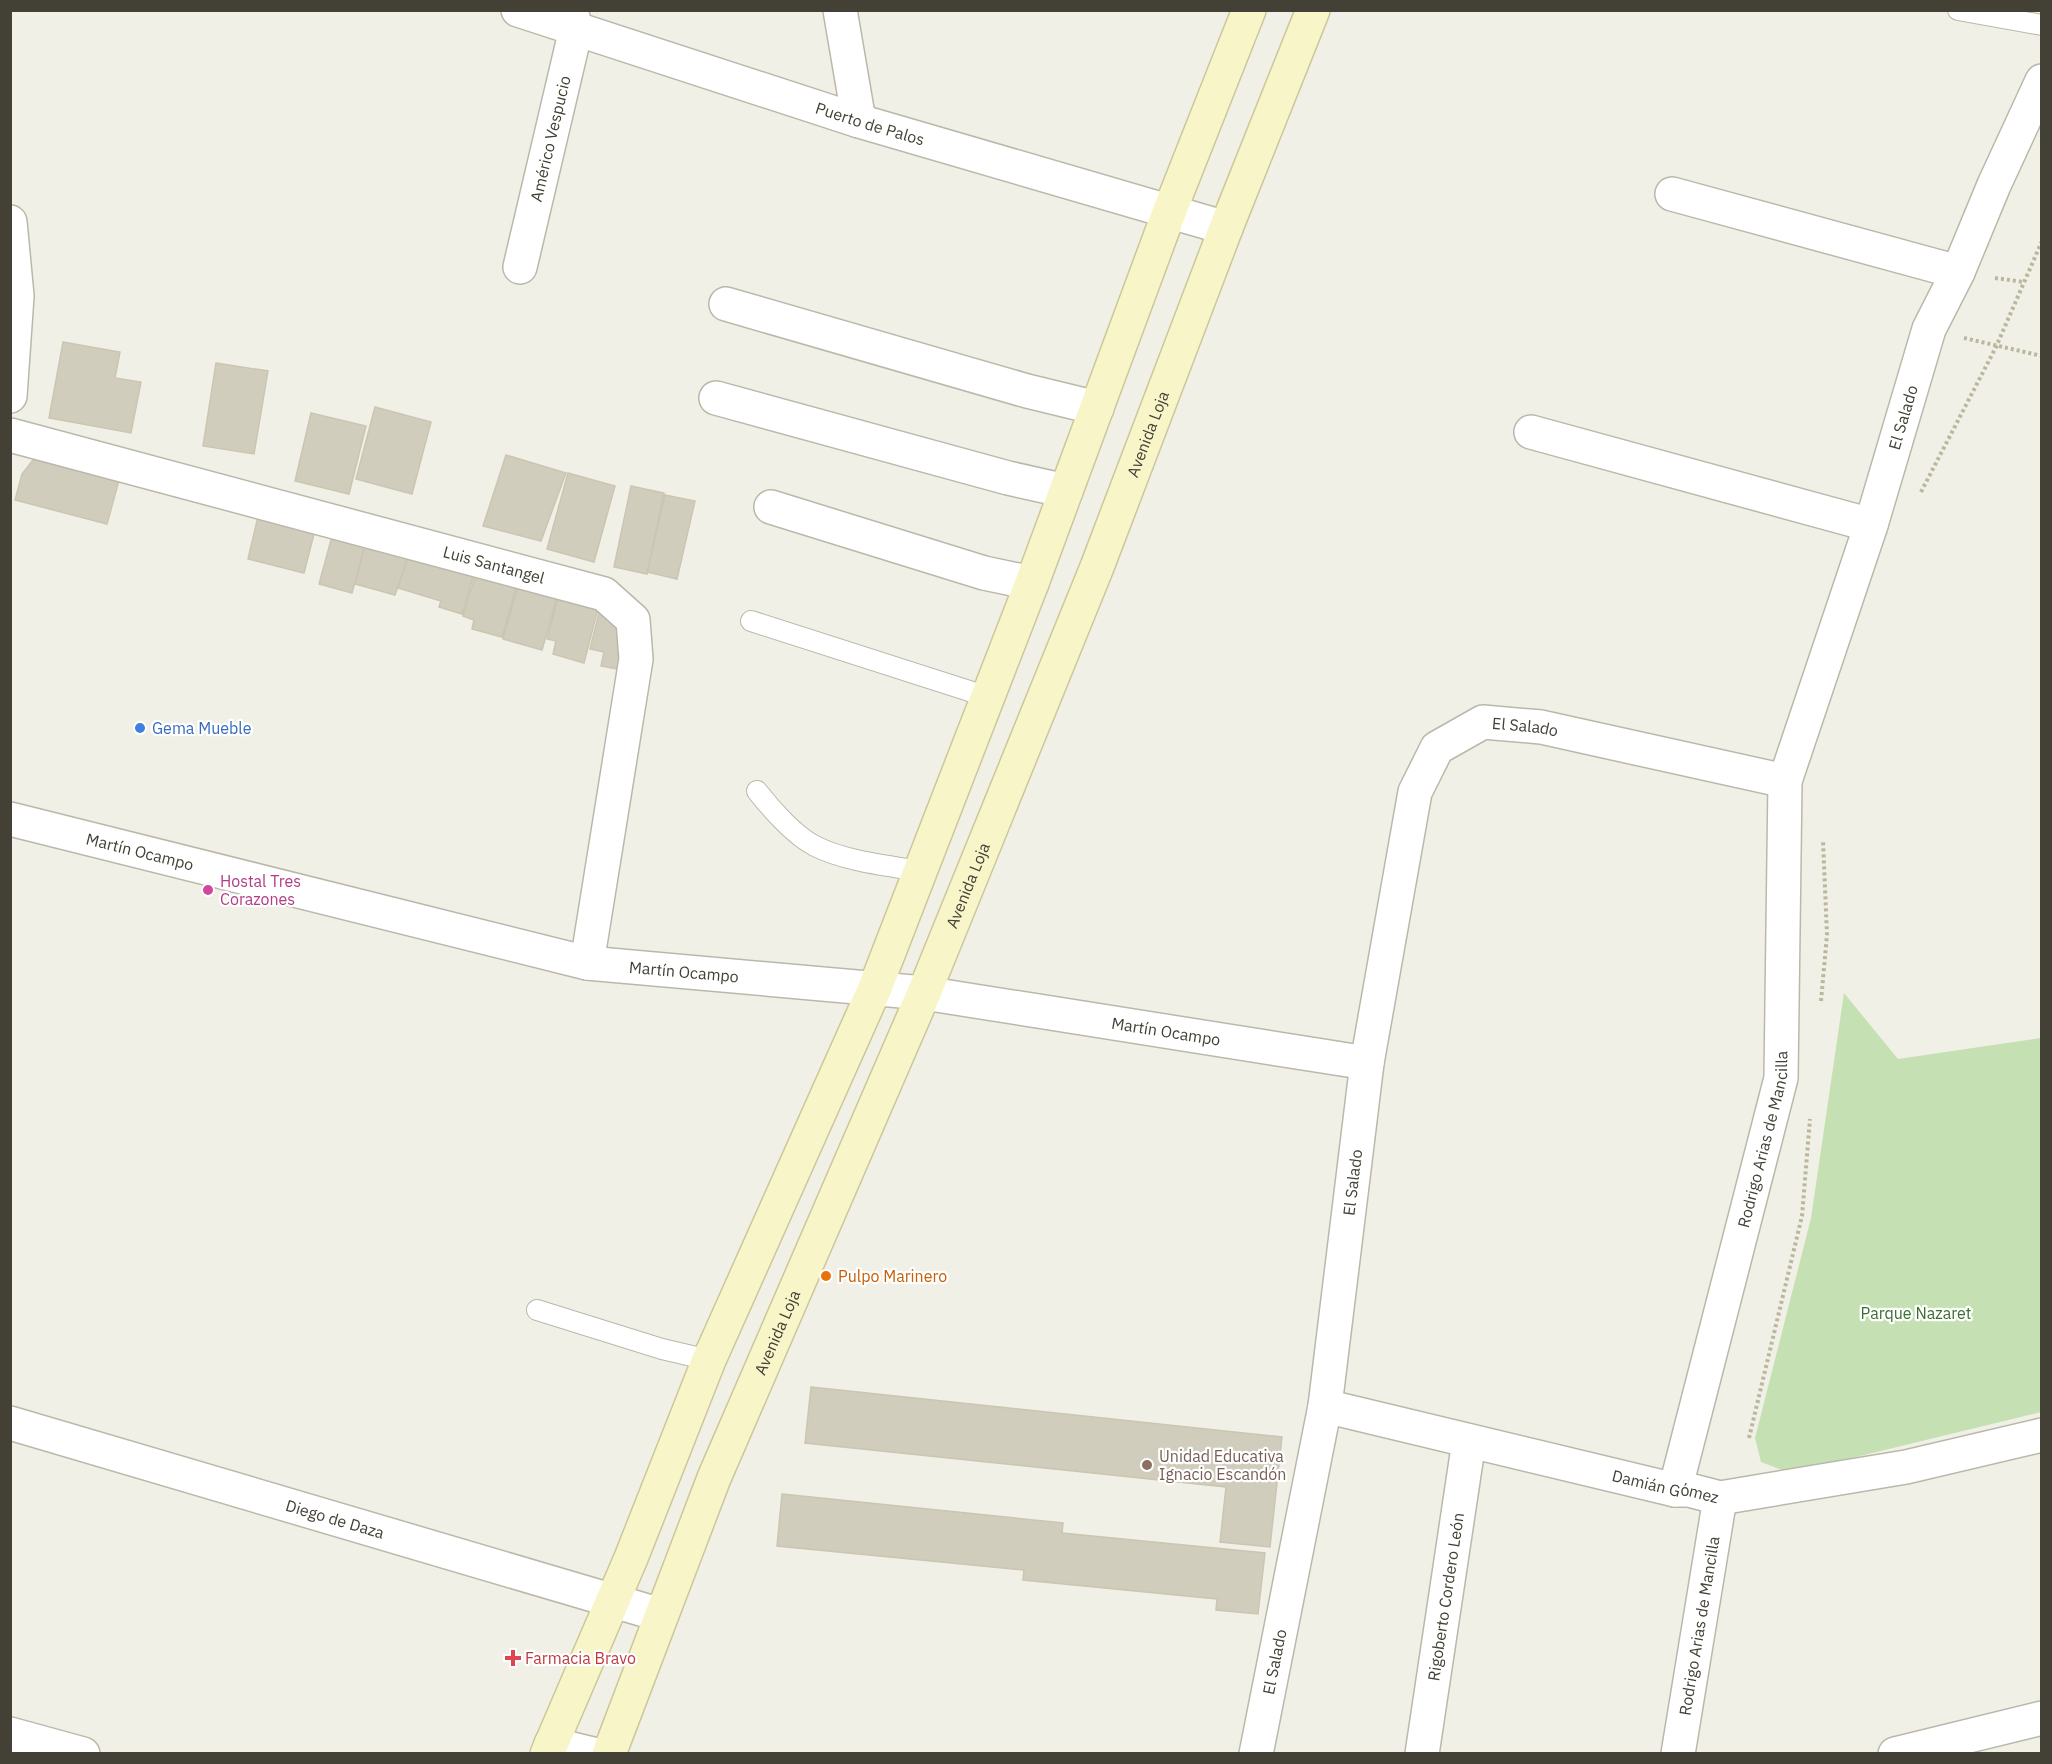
<svg xmlns="http://www.w3.org/2000/svg" width="2052" height="1764" font-family="'IBM Plex Sans',sans-serif">
	<style>
		.green { fill: #c5e1b3 }
		.building { fill: #d1cdbd; stroke: #cbc5b1; stroke-width: 1.5 }
		.lines { fill: none; stroke-linecap: round; stroke-linejoin: round }
		.service-casing { stroke: #bbb8aa; stroke-width: 22 }
		.minor-casing { stroke: #bbb8aa; stroke-width: 36 }
		.tertiary-casing { stroke: #bbb8aa; stroke-width: 36 }
		.secondary-casing { stroke: #ccc79a; stroke-width: 36 }
		.path { stroke: #bbb69d; stroke-width: 4; stroke-dasharray: 3 3; stroke-linecap: butt }
		.service { stroke: #fff; stroke-width: 20 }
		.minor { stroke: #fff; stroke-width: 33 }
		.tertiary { stroke: #fff; stroke-width: 33 }
		.secondary { stroke: #f8f5c9; stroke-width: 33 }
		.shop-dot { fill: #3f7fe0; stroke: #fff; stroke-width: 2 }
		.hotel-dot { fill: #d1479c; stroke: #fff; stroke-width: 2 }
		.food-dot { fill: #e8710a; stroke: #fff; stroke-width: 2 }
		.education-dot { fill: #8d6e63; stroke: #fff; stroke-width: 2 }
		.health-dot { fill: #e0444e; stroke: #fff; stroke-width: 2 }
		.labels { text-anchor: middle; dominant-baseline: central; stroke-width: 4.5; stroke-linejoin: round; paint-order: stroke }
		.street-label { font-size: 16px; fill: #434036; stroke: #fff }
		.shop-label { font-size: 16px; fill: #366cbe; stroke: #fff; text-anchor: start }
		.hotel-label { font-size: 16px; fill: #b23c85; stroke: #fff; text-anchor: start }
		.food-label { font-size: 16px; fill: #c56008; stroke: #fff; text-anchor: start }
		.park-label { font-size: 16px; fill: #3d6e30; stroke: #fff }
		.education-label { font-size: 16px; fill: #785e54; stroke: #fff; text-anchor: start }
		.health-label { font-size: 16px; fill: #be3a42; stroke: #fff; text-anchor: start }
	</style>
	<rect width="100%" height="100%" fill="#f1f0e6"/>
	<path class="green" d="M1844 993 1898 1059 2041 1038V1412L1790 1473 1761 1462 1755 1438 1811 1218Z"/>
	<path class="building" d="M63 342 120 352 115 378 141 382 131 433 49 418Z
		M216 363 268 371 254 454 203 446Z
		M375 407 431 422 412 494 356 479Z
		M311 413 366 426 349 494 295 481Z
		M52 455 121 473 107 524 15 500 22 474 33 460Z
		M506 455 566 473 541 541 483 526Z
		M568 473 615 486 594 562 547 549Z
		M631 486 664 493 647 574 614 567Z
		M665 495 695 501 677 579 647 572Z
		M260 508 317 522 304 573 248 559Z
		M334 529 367 538 352 593 319 584Z
		M367 538 409 554 395 595 355 584Z
		M409 554 474 574 462 614 439 607 441 601 398 588Z
		M478 567 519 578 502 637 472 629 474 620 463 616Z
		M520 579 559 590 542 650 503 639Z
		M560 591 600 601 584 663 553 654 556 641 547 639Z
		M602 601 634 651 632 672 601 666 604 652 590 649Z
		M811 1387 1282 1437 1270 1547 1220 1542 1226 1487 805 1443Z
		M782 1494 1063 1523 1062 1533 1265 1553 1258 1614 1216 1610 1217 1599 1023 1580 1024 1570 777 1546Z"/>
	<g class="lines">
		<g class="service-casing">
			<path id="service" d="M1958 10 2042 25
				M751 621 988 697
				M757 791C771 809 795 836 815 846 844 861 889 866 920 871
				M537 1310 662 1349 709 1360"/>
		</g>
		<g class="minor-casing">
			<g id="minor">
				<path id="s1" d="M518 10 859 121 1226 228"/>
				<path d="M840 10 859 121"/>
				<path d="M1672 194 1958 272"/>
				<path d="M10 222 17 296 10 396"/>
				<path id="s2" d="M520 267 576 29 571 10"/>
				<path d="M726 304 1027 391 1097 408"/>
				<path d="M716 398 1008 478 1066 491"/>
				<path d="M1531 432 1871 525"/>
				<path id="s3" d="M10 435 604 594 633 620 636 659 587 963"/>
				<path d="M771 507 984 573 1032 583"/>
				<path id="s4" d="M10 819 587 963 924 993 1367 1063"/>
				<path id="s5" d="M1325 1406 1675 1490H1689L1720 1498 1906 1467 2042 1435"/>
				<path id="s6" d="M10 1423 661 1615"/>
				<path id="s7" d="M1675 1490 1781 1078 1785 781"/>
				<path d="M10 1734 83 1754"/>
				<path id="s8" d="M1256 1754 1325 1406 1367 1063 1415 792 1437 748 1483 722 1541 727 1785 781 1871 525 1929 329 1958 272 1994 185 2042 81"/>
				<path id="s9" d="M1422 1754 1469 1441"/>
				<path id="s10" d="M1678 1754 1720 1498"/>
				<path d="M1895 1754 2042 1718"/>
			</g>
		</g>
		<g class="tertiary-casing">
			<path id="tertiary" d="M551 1744 593 1754"/>
		</g>
		<g class="secondary-casing">
			<g id="secondary">
				<path d="M547 1754 631 1558 709 1360 875 988 1032 583 1170 210 1249 10"/>
				<path id="s11" d="M609 1754 714 1478 924 993 1097 567 1226 228 1313 10"/>
			</g>
		</g>
		<path class="path" d="M1995 278 2024 282
			M1964 338 2042 356
			M1921 492 1996 347 2042 241
			M1821 1001 1827 935 1823 841
			M1749 1438 1802 1216 1810 1119"/>
		<use href="#service" class="service"/>
		<use href="#minor" class="minor"/>
		<use href="#tertiary" class="tertiary"/>
		<use href="#secondary" class="secondary"/>
	</g>
	<circle class="shop-dot" cx="140" cy="728" r="6"/>
	<circle class="hotel-dot" cx="208" cy="890" r="6"/>
	<circle class="food-dot" cx="826" cy="1276" r="6"/>
	<circle class="education-dot" cx="1147" cy="1465" r="6"/>
	<path class="health-dot" d="M510 1649h6v6h6v6h-6v6h-6v-6h-6v-6h6z"/>
	<g class="labels">
		<g class="street-label">
			<text stroke="none"><textPath href="#s1" startOffset="370">Puerto de Palos</textPath></text>
			<text stroke="none"><textPath href="#s2" startOffset="132">Américo Vespucio</textPath></text>
			<text stroke="none"><textPath href="#s8" startOffset="1768">El Salado</textPath></text>
			<text stroke="none"><textPath href="#s11" startOffset="1426">Avenida Loja</textPath></text>
			<text stroke="none"><textPath href="#s3" startOffset="501">Luis Santangel</textPath></text>
			<text stroke="none"><textPath href="#s8" startOffset="1120">El Salado</textPath></text>
			<text stroke="none"><textPath href="#s4" startOffset="134">Martín Ocampo</textPath></text>
			<text stroke="none"><textPath href="#s11" startOffset="940">Avenida Loja</textPath></text>
			<text stroke="none"><textPath href="#s4" startOffset="692">Martín Ocampo</textPath></text>
			<text stroke="none"><textPath href="#s4" startOffset="1178">Martín Ocampo</textPath></text>
			<text stroke="none"><textPath href="#s7" startOffset="362">Rodrigo Arias de Mancilla</textPath></text>
			<text stroke="none"><textPath href="#s8" startOffset="580">El Salado</textPath></text>
			<text stroke="none"><textPath href="#s11" startOffset="454">Avenida Loja</textPath></text>
			<text stroke="none"><textPath href="#s5" startOffset="350">Damián Gómez</textPath></text>
			<text stroke="none"><textPath href="#s6" startOffset="339">Diego de Daza</textPath></text>
			<text stroke="none"><textPath href="#s9" startOffset="159">Rigoberto Cordero León</textPath></text>
			<text stroke="none"><textPath href="#s10" startOffset="130">Rodrigo Arias de Mancilla</textPath></text>
			<text stroke="none"><textPath href="#s8" startOffset="94">El Salado</textPath></text>
		</g>
		<g class="shop-label">
			<text x="152" y="728">Gema Mueble</text>
		</g>
		<g class="hotel-label">
			<text x="220" y="881">Hostal Tres<tspan x="220" dy="18">Corazones</tspan></text>
		</g>
		<g class="food-label">
			<text x="838" y="1276">Pulpo Marinero</text>
		</g>
		<g class="park-label">
			<text x="1916" y="1313">Parque Nazaret</text>
		</g>
		<g class="education-label">
			<text x="1159" y="1456">Unidad Educativa<tspan x="1159" dy="18">Ignacio Escandón</tspan></text>
		</g>
		<g class="health-label">
			<text x="525" y="1658">Farmacia Bravo</text>
		</g>
	</g>
	<rect width="2052" height="1764" fill="none" stroke="#434036" stroke-width="24"/>
</svg>
